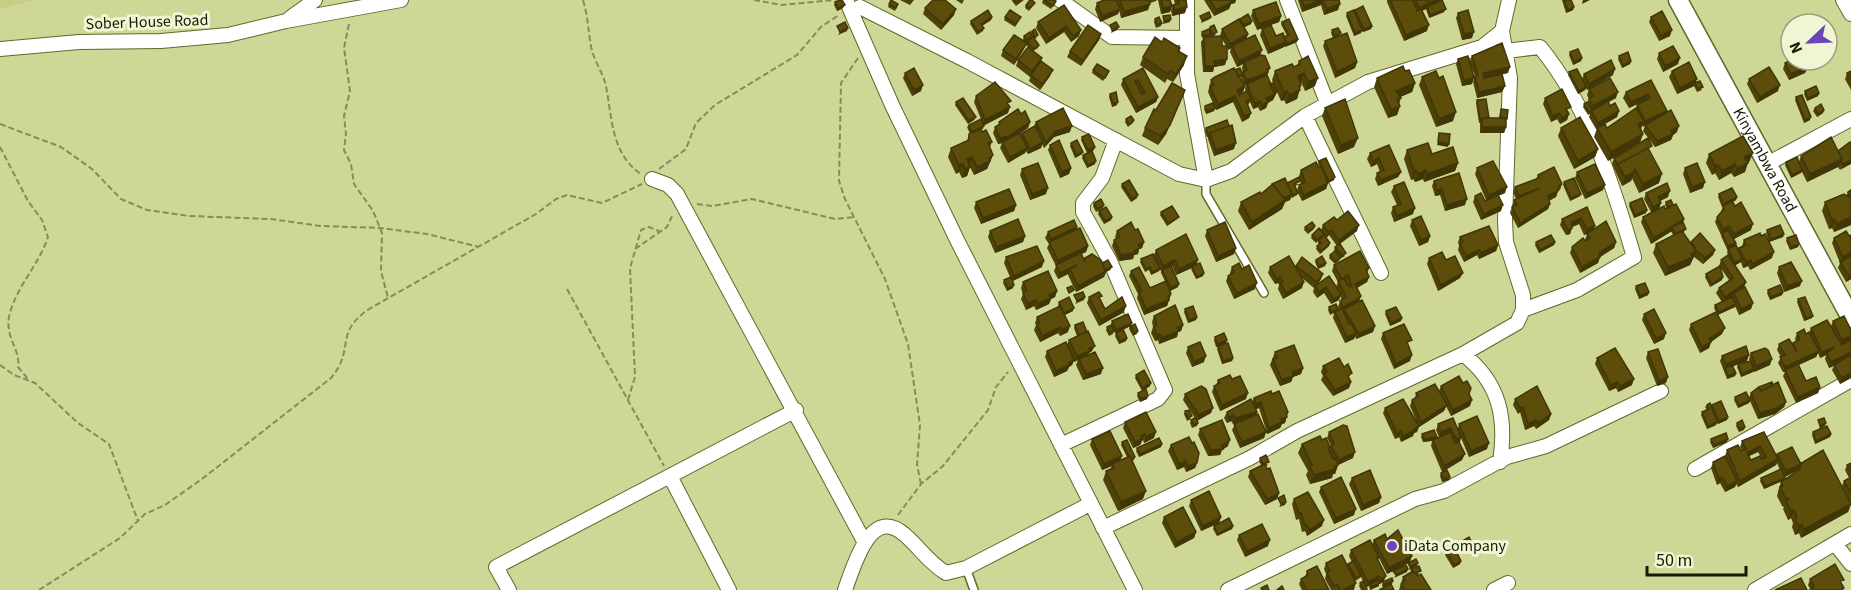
<svg xmlns="http://www.w3.org/2000/svg" width="1851" height="590" font-family="'Source Sans 3',sans-serif">
	<style>
		.built { fill: #c5ce84 }
		.lines { fill: none; stroke-linecap: round; stroke-linejoin: round }
		.service-casing { stroke: #626829; stroke-width: 10 }
		.minor-casing { stroke: #626829; stroke-width: 16 }
		.tertiary-casing { stroke: #626829; stroke-width: 21 }
		.path { stroke: #868b5b; stroke-width: 2; stroke-dasharray: 6 3; stroke-linecap: butt }
		.service { stroke: #fff; stroke-width: 7 }
		.minor { stroke: #fff; stroke-width: 14 }
		.tertiary { stroke: #fff; stroke-width: 18 }
		.wall { fill: #4f4209; fill-rule: evenodd }
		.shaded-wall { fill: #403608 }
		.building { fill: #5c4d0b; stroke: #403608; stroke-width: 1.5; fill-rule: evenodd }
		.poi-dot { fill: #6c44bc; stroke: #f0f5d4; stroke-width: 2 }
		.labels { text-anchor: middle; dominant-baseline: central; stroke-width: 6; stroke-linejoin: round; paint-order: stroke }
		.street-label { font-size: 16px; fill: #181a02; stroke: #f0f5d4 }
		.poi-label { font-size: 16px; fill: #181a02; stroke: #f0f5d4; text-anchor: start }
	</style>
	<rect width="100%" height="100%" fill="#cfd796"/>
	<path class="built" d="M0 0H34L0 9Z"/>
	<g class="lines">
		<g class="service-casing">
			<path id="service" d="M1206 180V194L1264 293
				M966 568 974 590"/>
		</g>
		<g class="minor-casing">
			<path id="minor" d="M846 0 892 105 958 242 1135 590
				M1060 0 1112 37 1185 38
				M1187 0V74L1206 180
				M1287 0 1328 105
				M1843 0 1851 14
				M860 7 967 61 1179 174 1206 180 1231 171 1305 116 1368 82 1482 47 1502 31 1509 0
				M290 18 315 0
				M0 49 79 42 161 41 228 35 286 21 401 0
				M1505 51 1540 47C1589 107 1613 185 1634 257L1577 290 1523 310
				M1305 116 1381 273
				M1767 164 1851 119
				M652 179 668 185 677 194 865 543
				M1463 354C1499 382 1507 417 1500 462
				M1061 445 1158 399 1165 390 1110 261 1083 212V203L1102 178 1116 140
				M1695 469 1851 380
				M670 476 729 590
				M1103 528 1250 458 1297 431 1463 354 1517 323 1523 310V295L1506 242 1505 220 1510 78 1502 31
				M1836 545 1851 564
				M509 590 496 567 796 410
				M845 590C854 565 871 504 905 535 920 548 929 563 946 573L966 568 1090 504
				M1228 590 1415 499 1444 491 1507 457 1546 446 1661 391
				M1494 590 1508 583
				M1755 590 1851 534"/>
		</g>
		<g class="tertiary-casing">
			<g id="tertiary">
				<path id="s1" d="M1678 0 1851 318"/>
			</g>
		</g>
		<path class="path" d="M583 0C588 16 588 30 591 46 593 60 603 72 606 86 612 117 611 154 641 174
			M754 0 782 5 834 0
			M349 24 344 48 350 91 344 116 346 134 344 150 351 164 354 184 373 211 382 233 381 271 388 298
			M858 58 841 83 839 181 845 199 885 279 908 344 920 425 917 465 921 484
			M0 124 61 147 92 169 121 199 147 210 189 216 270 219 321 226 380 228 427 234 479 247
			M0 147 28 201 42 220 48 237C39 265 15 288 9 317 5 338 21 350 18 367L28 379
			M659 169 686 149 696 123 715 105 797 55 821 27 839 15
			M697 204 712 206 752 199 835 219 855 217
			M635 249 667 227 672 216
			M567 289 664 466
			M0 365 14 375 35 383 78 423 109 444 138 521
			M628 400 635 377 630 268 641 230 649 227 661 232
			M898 515 921 484 943 466 988 410 996 387 1008 372
			M39 590 120 538 145 514 165 505 202 479 331 378C356 348 333 334 369 309L536 214 556 199 567 195 602 203 642 184"/>
		<use href="#service" class="service"/>
		<use href="#minor" class="minor"/>
		<use href="#tertiary" class="tertiary"/>
	</g>
	<path class="wall" d="M900 0H914L910 5Z
		M956 0H964L962 4Z
		M1012 0H1024L1016 6 1012 1Z
		M1043 0 1056 1 1051 9 1042 3Z
		M1104 0H1157L1156 1 1150 3 1148 10 1121 18 1119 10 1118 14 1100 22 1095 9 1097 3Z
		M1158 0H1170L1172 6 1170 12 1161 14Z
		M1174 0H1186L1185 13 1172 16 1171 10 1173 5 1175 4Z
		M1204 0H1236L1235 3 1231 4 1229 9 1214 16Z
		M1298 0H1339L1338 10 1324 15 1321 5 1302 12Z
		M1387 0H1443L1442 1 1444 12 1429 18 1426 9 1422 11 1427 31 1404 41 1387 2Z
		M1562 0H1571L1574 7 1573 10 1566 13Z
		M835 2 843 8 837 11 834 5Z
		M1035 3 1029 11 1025 8 1026 5Z
		M889 4H898L895 11 888 7Z
		M1064 5 1079 36 1071 42 1064 32 1046 44 1036 28 1038 22Z
		M925 8 954 15 941 30 923 14Z
		M1253 10 1281 16 1279 22 1257 30 1251 16Z
		M1355 10 1372 26 1371 29 1363 32 1362 31 1361 33 1354 36 1346 16 1347 13 1355 12Z
		M1458 13 1472 38 1462 40 1456 18Z
		M992 17 991 20 982 26 984 28 983 31 977 35 970 24 971 21Z
		M1005 17H1021L1015 27 1004 20Z
		M1651 17 1670 36 1659 41 1649 22Z
		M1155 19 1162 23 1161 26 1156 28 1154 22Z
		M1252 21 1251 24 1244 27 1248 34 1246 40 1260 55 1268 73 1267 75 1270 84 1273 83 1272 80 1275 71 1297 66 1299 61 1315 86 1305 91 1301 82H1300L1301 85 1297 99 1286 104 1284 100 1281 101 1277 92 1273 100 1268 103 1266 108 1260 111 1258 107 1253 109 1250 102 1248 105 1251 113 1249 118 1242 122 1233 102 1216 110 1215 108 1214 111 1206 114 1204 109 1205 106 1213 103 1208 92 1211 80 1235 70 1243 73V72L1242 68 1243 64 1237 67 1230 52 1231 48 1228 50 1227 47 1225 65 1214 67 1213 72H1203L1201 42 1203 39 1201 35 1202 32 1209 29 1210 27 1216 35 1213 36H1220L1222 29ZM1222 39 1226 46H1222ZM1240 77H1241L1244 84 1246 85 1245 89 1246 92 1239 95 1243 92 1245 86Z
		M1282 22 1298 39 1297 42 1285 47V46L1284 47 1268 54 1260 35 1262 29 1276 36 1284 37 1287 36 1281 24Z
		M1332 30 1340 35 1357 62 1355 68 1335 78 1323 46 1325 41 1333 38 1331 33Z
		M1032 31 1037 38 1034 39 1039 45 1038 48 1033 51 1042 58 1040 64 1050 76 1040 90 1029 81 1031 75 1039 65 1030 77 1016 66 1018 60 1030 48 1026 45 1027 42 1026 43 1024 49 1014 65 1001 56 1003 50 1024 42 1023 39 1024 36 1030 34Z
		M1101 34 1099 40 1081 66 1067 57 1070 51Z
		M1179 52 1184 65 1173 82 1167 79 1165 83 1140 65 1143 57Z
		M1570 52 1582 58 1581 61 1573 65 1569 55Z
		M1659 53 1678 64 1663 72 1657 59Z
		M1472 56 1508 73 1502 74 1505 86 1502 92 1477 98 1473 82 1475 76 1470 64 1472 84 1462 86 1456 64 1458 59 1470 61Z
		M1619 56 1631 61 1630 64 1622 68 1618 59Z
		M1785 63 1808 67 1805 73 1789 80 1783 69Z
		M1143 68 1158 97 1156 102 1136 113 1121 85 1123 79Z
		M1093 70 1108 74 1103 81 1092 73Z
		M1405 71 1415 83 1412 92 1400 97 1401 98 1399 104 1400 106 1397 115 1388 118 1374 87 1377 78Z
		M1672 71 1696 82 1702 90 1697 92 1694 86 1677 94 1669 77Z
		M1851 71V90L1845 79 1847 73Z
		M1569 72 1582 79 1584 74 1613 75 1587 90 1586 88 1585 90 1578 94 1568 75Z
		M905 73 921 91 912 96 903 78Z
		M1422 77 1439 78 1453 121 1436 127 1419 85Z
		M1749 79 1778 91 1757 103 1747 84Z
		M1651 80 1666 113 1677 132 1673 135 1671 140 1655 147 1643 131 1645 126 1643 127 1642 125 1641 130 1643 134 1640 142 1608 161 1594 137 1597 128H1607L1636 108 1637 105 1646 100 1629 108 1623 98 1626 92Z
		M1589 89 1616 98 1608 102 1610 106 1619 111 1617 117 1596 129 1589 117 1590 114 1588 115 1583 107 1584 104 1587 103 1589 99 1587 95Z
		M1185 90 1166 134 1158 145 1142 136 1145 128 1156 110Z
		M1805 91 1819 93 1818 96 1807 101 1804 94Z
		M1110 94 1117 105 1112 107 1109 97Z
		M976 96 1009 106 1008 113 984 125 983 129H981L982 132 992 142 990 147 993 155 987 169 974 175 970 167 967 176 962 178 959 172 956 174 948 157 951 148 967 141 969 134H970L967 127 969 125 981 119 974 102Z
		M1796 97 1810 120 1804 123 1795 100Z
		M1545 98 1569 112 1567 120 1560 124 1557 119 1551 122 1543 104Z
		M1477 100 1489 118H1499L1501 109 1506 122V127L1504 133H1480V123H1479L1476 103Z
		M956 102 976 117 974 120 968 124 955 105Z
		M1325 108 1354 147 1338 154 1322 116Z
		M1815 108 1824 110 1823 113 1817 117 1813 111Z
		M1021 114 1030 122 1028 128 1020 133 1021 135 1022 133 1034 126 1036 122 1070 132 1054 137 1044 148 1042 144 1041 148 1028 154 1026 151 1025 153 1008 163 1000 148 1002 143 998 144 993 133 995 127 998 126 999 122Z
		M1126 119 1134 120 1133 123 1128 127 1125 122Z
		M1206 128 1234 149 1214 156 1208 139V137H1207L1205 131Z
		M1561 128 1598 149 1595 157 1574 169 1558 136Z
		M1082 137 1094 150 1087 153 1081 140Z
		M1850 142 1840 170 1838 167 1807 182 1802 172 1791 178 1785 165 1786 162H1799L1801 156 1838 151Z
		M1071 143 1082 154 1075 158 1070 146Z
		M1050 145 1071 168 1069 174 1060 178 1048 150Z
		M1407 150 1432 154 1458 163 1455 171 1424 182 1423 179 1415 182 1413 179 1411 180 1404 159Z
		M1650 151 1659 183 1639 193 1632 178 1631 181 1622 186 1612 164 1614 158Z
		M1370 153 1401 172 1398 177 1378 186 1375 179 1377 173 1380 172 1377 164 1371 167 1367 159Z
		M1753 153 1749 162 1747 163 1745 172 1734 177 1731 173 1719 180 1715 173 1712 175 1706 163 1709 154Z
		M1083 155 1095 164 1087 168 1082 158Z
		M1319 161 1334 180 1328 183 1326 189 1302 201 1298 193 1297 195 1292 198 1291 197 1290 200 1285 202 1282 209 1249 230 1238 211 1241 202 1287 183 1299 184 1295 186 1297 190 1299 185 1301 184 1299 176 1301 170 1320 168 1318 164Z
		M1477 168 1505 193 1498 196 1501 211 1481 220 1473 202 1475 196 1485 201 1486 200 1475 174Z
		M1685 168 1703 188 1690 193 1683 174Z
		M1022 169 1046 194 1030 200 1020 175Z
		M1577 172 1603 190 1585 199 1575 178Z
		M1538 175 1562 184 1560 190 1558 191 1556 197 1549 201 1550 204 1548 209 1518 228 1510 213 1514 200 1516 199 1513 192 1515 187 1536 179Z
		M1434 181 1465 205 1445 211 1440 195 1435 196 1432 186Z
		M1564 182 1580 196 1570 201 1563 185Z
		M1122 184 1137 198 1131 202 1121 187Z
		M1394 186 1413 214 1394 222 1391 213 1393 207 1397 205 1391 192Z
		M1851 190V225L1834 232 1832 228 1829 229 1822 211 1825 202 1846 196 1848 192Z
		M1646 193 1668 197 1660 201 1659 208 1665 209H1667L1665 205 1666 202 1673 205 1684 219 1682 222 1686 229 1683 233 1690 243 1691 242 1715 250 1713 255 1703 264 1694 257 1690 265 1665 276 1653 253 1656 244 1673 235 1671 231 1651 244 1641 222 1643 217 1651 212 1644 199Z
		M1719 194 1737 197 1736 200 1733 202 1751 230 1734 239 1736 243 1735 246 1727 249 1721 236 1722 234 1721 235 1715 222 1717 217 1721 212 1723 206 1722 207 1718 197Z
		M976 202 1016 205 1014 211 981 224 974 208Z
		M1094 203 1104 205 1103 208 1096 212 1093 206Z
		M1630 203 1646 213 1634 218 1629 206Z
		M1587 207 1594 229 1616 242 1614 248 1600 257 1598 263 1580 273 1570 253 1572 247 1585 240 1587 234 1584 235 1579 224 1572 227 1570 234 1566 235 1560 225 1562 219Z
		M1099 211 1112 217 1111 220 1104 224 1098 214Z
		M1161 212 1177 219 1167 226 1160 215Z
		M1337 220 1357 231 1337 246 1329 235 1326 238 1329 246 1320 254 1316 249 1317 246 1319 245 1318 243V241L1316 243 1311 238 1312 235 1321 230 1323 225Z
		M1412 220 1430 236 1428 242 1419 246 1410 226Z
		M1315 226 1314 229 1308 234 1304 230 1305 227Z
		M1077 227 1076 230 1088 246 1086 252 1081 254 1084 260 1085 258 1102 263 1112 267 1110 270 1106 272 1104 277 1076 292 1068 275V274L1058 279 1054 271 1056 266 1047 248 1049 244 1045 238 1048 232Z
		M1135 230 1144 242 1142 248 1139 249 1138 254 1134 255 1133 259 1119 261 1112 246 1114 240 1116 239 1115 237 1117 231Z
		M1207 230 1236 248 1234 254 1216 262 1205 236Z
		M1767 230 1784 234 1783 237 1769 242 1766 233Z
		M990 231 1025 236 1023 242 995 253 988 237Z
		M1849 236 1851 279 1846 282 1838 268 1840 263 1832 243 1834 238Z
		M1460 237 1498 245 1496 251 1479 259 1477 255 1464 262 1458 250 1459 246 1458 242Z
		M1787 238 1799 244 1798 247 1790 250 1786 241Z
		M1744 240 1772 258 1750 270 1748 266 1743 268 1741 262 1735 265 1744 287 1753 303 1751 309 1739 315 1735 306V307L1718 315 1722 334 1711 342 1709 348 1700 353 1689 330 1691 324 1716 312 1714 308 1715 305 1722 302 1716 293 1719 288 1729 280 1720 267 1722 280 1710 287 1705 277 1706 274 1720 266H1719L1721 260 1728 255 1727 252 1728 249 1738 250 1739 248 1742 246Z
		M1536 242H1555L1554 245 1539 253 1535 245Z
		M1335 247 1345 256 1340 259V258L1339 261 1335 264 1329 258 1330 255 1339 256 1334 250Z
		M1156 250 1196 265 1204 273 1203 276 1196 279 1191 269 1192 268 1176 275 1172 266H1171L1178 287 1170 291 1171 294 1167 306 1144 315 1137 298 1138 294 1129 276 1131 271 1150 288 1165 281 1161 273V271L1160 269 1159 271 1151 275 1149 270 1145 272 1140 262 1141 259 1154 255Z
		M1006 257 1042 267 1013 281V288L1007 291 1003 283 1004 280 1010 277 1004 263Z
		M1429 258 1446 260 1460 278 1438 291 1427 264Z
		M1316 260 1326 263 1325 266 1318 269 1315 262Z
		M1334 265 1369 268 1367 273 1369 277 1367 282 1357 288 1358 302 1375 326 1373 332 1356 339 1355 336 1354 339 1345 343 1333 318 1334 313 1330 315 1328 310 1329 307 1338 310H1339L1338 307 1340 301 1342 300 1340 296 1339 300 1331 304 1324 293 1317 298 1313 292 1314 288 1302 278V288L1283 299 1278 289 1279 285 1278 283 1275 284 1268 273 1270 267H1295L1296 266 1321 279 1317 285 1336 287 1338 282 1332 271Z
		M1232 267 1255 289 1234 299 1226 281 1228 276 1230 274V273Z
		M1779 267 1800 286 1784 292 1777 273Z
		M1023 282 1057 291 1055 297 1051 299 1049 304 1036 310 1034 306 1026 310 1021 299 1023 294 1021 288Z
		M1636 286 1649 292 1648 295 1639 299 1635 289Z
		M1768 290 1783 292 1782 295 1770 300 1767 293Z
		M1089 297 1100 300 1105 309 1124 312 1099 326 1087 303Z
		M1798 299 1812 318 1804 321 1797 302Z
		M1059 302 1073 311 1064 315 1068 332 1060 336 1058 333 1040 342 1034 330 1036 325 1035 323 1037 317 1059 307 1058 305Z
		M1185 309 1197 317 1196 320 1188 323 1184 312Z
		M1386 311 1402 318 1401 321 1390 326 1385 314Z
		M1644 314 1664 339 1654 344 1642 320Z
		M1154 316 1183 325 1181 331 1178 332 1177 337 1159 344 1158 340 1155 341 1151 333 1153 327 1152 322Z
		M1844 316 1851 378 1840 384 1832 370 1834 366 1829 368 1825 359 1826 355 1820 358 1818 353 1816 357 1798 365 1806 381 1820 387 1818 393 1796 403 1783 376 1785 372H1783L1778 363 1781 357 1777 350 1779 344H1792L1796 341 1795 339 1797 333 1806 334 1809 333 1811 328 1831 326 1833 321Z
		M1112 321 1131 325 1138 331 1137 334 1133 336 1129 329 1130 326 1123 330 1127 338 1126 341 1119 344 1115 336 1116 333H1115L1114 331 1113 334 1109 336 1106 330 1107 327 1112 326 1111 324Z
		M1075 325 1092 351 1089 353 1088 355 1101 374 1083 380 1076 365 1078 360 1074 362V361L1072 365 1069 367 1067 371 1054 377 1045 357 1047 351 1067 345 1069 340 1077 336 1074 328Z
		M1383 333 1409 346 1408 347 1410 361 1394 369 1381 339Z
		M1215 337 1227 340 1226 343 1216 347 1214 340Z
		M1218 346 1233 358 1232 361 1222 364 1217 349Z
		M1188 347 1204 362 1192 367 1186 353Z
		M1275 352 1303 368 1301 374 1293 377 1291 382 1280 386 1270 365Z
		M1648 352 1666 383 1657 386 1646 358Z
		M1751 353 1770 365 1754 372V371L1753 372 1741 377 1737 367 1738 364 1733 366 1736 373 1735 376 1727 379 1720 361 1722 356 1747 361 1739 364 1750 361 1749 359Z
		M1597 358 1632 385 1618 392 1616 388 1609 391 1595 364Z
		M1323 366 1350 379 1351 382 1349 388 1333 396 1321 380 1323 376 1321 372Z
		M1136 375 1150 386 1144 390 1147 399 1140 402 1137 396 1138 393 1142 391 1135 378Z
		M1232 379 1246 399 1220 411 1212 392 1214 386 1216 385 1218 380Z
		M1773 385 1786 402 1784 407 1775 414 1758 419 1750 401 1749 403 1738 408 1734 400 1735 397 1749 398 1751 393 1759 387Z
		M1441 386 1469 393 1470 406 1451 416 1446 406 1444 411 1419 427 1417 432 1414 433 1413 436 1401 442 1399 437 1395 439 1383 413 1385 408 1416 420 1410 406 1412 400 1415 398 1416 393 1439 391Z
		M1185 394 1211 413 1197 420 1198 423 1197 426 1192 428 1190 423 1191 420 1195 418 1183 400Z
		M1272 394 1288 412 1285 423 1282 424 1280 428 1267 434 1266 432 1264 438 1240 448 1232 430 1235 424H1233L1231 421 1227 423 1224 418 1227 412 1252 402 1254 398ZM1259 408 1266 430 1256 415 1257 412 1256 409Z
		M1515 399 1551 414 1549 420 1536 429 1534 426 1525 430 1520 412 1518 414 1513 405Z
		M1707 405 1711 406 1728 417 1727 420 1718 424 1717 423 1716 425 1707 429 1701 415 1702 412 1707 410 1705 407Z
		M1185 411 1191 419 1187 421 1184 414Z
		M1125 422 1154 438 1144 443 1143 440 1142 441 1140 445 1133 448 1123 428Z
		M1737 423 1745 427 1744 430 1739 432 1736 426Z
		M1438 424 1458 428 1459 424 1487 449 1469 457 1461 438 1460 442 1462 460 1442 472 1431 446 1432 441 1423 442 1421 437 1422 434 1436 438 1439 437 1436 430Z
		M1200 429 1228 446 1222 450 1220 455 1208 456 1198 435Z
		M1329 432 1353 458 1338 465 1335 474H1333L1332 478 1310 484 1306 475 1308 471 1298 453 1302 444 1322 440 1330 447 1331 446 1327 438Z
		M1764 432 1777 457V454L1800 464 1851 504 1848 512 1801 538 1799 533 1795 535 1792 527 1793 523 1791 518 1788 520 1783 509 1784 507 1782 506 1777 496 1778 492V491L1781 482 1782 481 1764 489 1760 481 1761 478 1780 470 1777 463 1776 465 1738 487 1736 484 1735 487 1725 492 1720 483 1717 485 1711 468 1713 462H1728L1725 456 1727 450 1742 451 1740 447 1742 441ZM1758 452 1762 459 1751 460 1749 456ZM1798 470V471L1784 480 1785 477Z
		M1813 432 1831 434 1830 437 1815 444 1812 435Z
		M1092 439 1120 460 1127 457 1121 445 1122 442 1135 457 1134 460 1132 461 1143 499 1118 511 1103 480 1106 471 1110 469 1112 466 1102 470 1090 445Z
		M1711 439 1727 442 1713 448 1710 442Z
		M1192 443 1197 463 1195 468 1186 472 1184 467 1177 470 1168 451 1171 445Z
		M1162 444 1161 447 1139 457 1136 451 1137 448Z
		M1260 458 1268 465 1266 466 1279 493 1277 499 1265 505 1248 477 1250 471 1261 465 1259 461Z
		M1851 463V503L1842 486 1844 481 1849 478 1845 470 1847 465Z
		M1441 473 1450 477 1449 480 1442 482 1440 476Z
		M1352 478 1381 497 1379 503 1361 511 1349 484Z
		M1321 487 1354 515 1334 524 1319 492Z
		M1294 499 1322 526 1307 536 1305 531 1302 532 1299 519 1296 520 1292 504Z
		M1191 500 1221 517 1219 523 1201 531 1189 506Z
		M1164 517 1196 532 1194 538 1175 548 1162 523Z
		M1214 526H1233L1232 529 1217 536 1213 529Z
		M1239 535 1268 546 1245 557 1237 540Z
		M1387 539 1410 562 1387 574 1379 558 1378 560 1384 581H1393L1392 584 1383 588 1382 585 1383 582 1379 584V586L1370 590 1369 586 1366 587V590H1361L1359 586 1360 583 1363 581 1361 577 1360 578 1355 581 1354 590H1331L1325 579 1326 574 1324 569 1326 563 1348 566V564L1352 562 1349 556 1351 550 1372 545 1374 540Z
		M1464 540 1471 546 1466 549 1463 543Z
		M1447 552 1461 561 1460 564 1453 568 1445 555Z
		M1411 569 1420 574 1417 575 1431 590H1399L1403 577 1411 573Z
		M1307 571 1329 590H1302L1299 584 1301 579 1305 577Z
		M1810 579 1842 584 1844 588 1843 590H1808L1810 589 1808 585Z"/>
	<path class="shaded-wall" d="M1230 0H1236L1235 3 1231 4 1229 9 1214 16 1216 10Z
		M1321 0H1323L1321 5 1302 12 1304 6Z
		M1435 0H1443L1428 8 1430 2Z
		M1583 0H1590L1582 4Z
		M1429 3 1427 8V7L1426 9 1417 13 1419 8Z
		M1150 4 1148 10 1121 18 1124 12Z
		M1340 4 1338 10 1324 15 1327 9Z
		M845 5 843 8 837 11 838 8Z
		M1172 6 1170 12 1161 14 1163 8Z
		M1187 7 1185 13 1172 16 1174 10Z
		M1574 7 1573 10 1566 13 1568 10Z
		M956 9 954 15 941 30 943 24Z
		M1120 9 1118 14 1100 22 1102 16Z
		M1446 9 1444 12 1429 18 1430 15Z
		M1281 16 1279 22 1257 30 1259 24Z
		M992 17 991 20 980 27 981 24Z
		M1211 17 1210 19 1201 23 1202 20Z
		M1171 19 1170 22 1163 24 1164 21Z
		M1252 21 1251 24 1243 28 1244 25Z
		M1429 25 1427 31 1404 41 1406 35Z
		M1066 26 1064 32 1046 44 1049 38Z
		M1372 26 1371 29 1363 32 1364 29Z
		M1119 27 1117 30 1111 33 1112 30Z
		M848 28 847 31 838 35 840 32Z
		M1081 30 1079 36 1071 42 1073 36Z
		M1362 30 1361 33 1354 36 1355 33Z
		M1672 30 1670 36 1659 41 1661 36Z
		M1474 32 1472 38 1462 40 1464 34Z
		M1101 34 1099 40 1081 66 1083 61Z
		M1248 34 1246 40 1228 50 1230 44Z
		M1298 39 1297 42 1285 47 1286 44Z
		M1286 42 1284 47 1268 54 1270 48Z
		M1027 43 1024 49 1014 65 1016 59Z
		M1262 50 1260 56 1244 62 1243 64 1237 67 1239 61Z
		M1187 56 1184 65 1173 82 1176 74Z
		M1042 58 1040 64 1030 77 1032 71Z
		M1582 58 1581 61 1573 65 1574 62Z
		M1680 58 1678 64 1663 72 1665 66Z
		M1227 59 1225 65 1214 67 1213 72H1203L1205 66 1214 61Z
		M1631 61 1630 64 1622 68 1623 65Z
		M1357 62 1355 68 1335 78 1337 72Z
		M1510 67 1508 73 1481 79 1483 73Z
		M1808 67 1805 73 1789 80 1791 74Z
		M1270 68 1266 77 1249 85 1244 84 1246 79Z
		M1615 69 1613 75 1587 90 1589 84Z
		M1053 70 1050 76 1040 90 1042 84Z
		M1304 73 1301 82 1294 85 1298 76Z
		M1318 78 1315 86 1305 91 1308 82Z
		M1474 78 1472 84 1462 86 1464 80Z
		M1697 79 1695 85V83L1694 86 1677 94 1680 88Z
		M1415 83 1412 92 1393 100 1396 91Z
		M923 85 921 91 912 96 914 90Z
		M1301 85 1297 99 1286 104 1289 95 1299 86Z
		M1780 85 1778 91 1757 103 1760 97Z
		M1245 86 1243 92 1235 96 1237 90Z
		M1505 86 1502 92 1477 98 1479 92Z
		M1586 87 1585 90 1578 94 1579 91Z
		M1185 90 1166 134 1158 145 1161 136Z
		M1287 91 1284 100 1281 101 1284 92Z
		M1277 92 1273 100 1268 103 1266 108 1260 111 1266 98Z
		M1618 92 1616 98 1591 112 1593 106Z
		M1819 93 1818 96 1807 101 1808 98Z
		M1648 94 1646 100 1629 108 1631 102Z
		M1235 96 1233 102 1216 110 1218 104Z
		M1158 97 1156 102 1136 113 1138 107Z
		M1260 101 1258 107 1253 109 1255 103Z
		M1118 102 1117 105 1112 107 1113 104Z
		M1400 106 1397 115 1388 118 1391 110Z
		M1010 107 1008 113 983 126 985 120Z
		M1215 108 1214 111 1206 114 1207 111Z
		M1824 110 1823 113 1817 117 1818 114Z
		M1619 111 1617 117 1596 129 1598 123Z
		M1667 111 1665 117 1645 125 1643 127 1645 121Z
		M1456 112 1453 121 1436 127 1439 119Z
		M1251 113 1249 118 1242 122 1244 116Z
		M1559 113 1557 119 1551 122 1553 116Z
		M1569 114 1567 120 1560 124 1562 118Z
		M976 117 974 120 968 124 969 121Z
		M1811 117 1810 120 1804 123 1805 120Z
		M1644 121 1640 130 1638 124Z
		M1030 122 1028 128 1007 142 998 144 1000 138Z
		M1072 126 1070 132 1054 137 1044 148 1046 142 1056 131Z
		M1679 126 1677 132 1673 135 1671 140 1655 147 1657 141Z
		M1482 127H1506L1504 133H1480Z
		M1643 134 1640 142 1608 161 1611 152Z
		M1358 138 1354 147 1338 154 1341 145Z
		M1043 142 1041 148 1028 154 1030 149Z
		M1438 142 1449 144 1448 147 1437 145Z
		M1236 143 1234 149 1214 156 1216 150Z
		M1095 147 1094 150 1087 153 1088 150Z
		M1027 148 1025 153 1008 163 1010 157Z
		M1598 149 1595 157 1574 169 1578 161Z
		M1083 152 1082 154 1075 158 1076 155Z
		M1753 153 1749 162 1741 166 1744 157Z
		M993 155 987 169 974 175 977 167Z
		M972 157 969 165 964 168 967 159Z
		M1379 158 1377 164 1371 167 1373 161Z
		M1842 159 1838 167 1807 182 1810 174Z
		M1851 160V164L1840 170 1842 164Z
		M1096 161 1095 164 1087 168 1088 165Z
		M1458 163 1455 171 1424 182 1427 174Z
		M1748 163 1745 172 1734 177 1737 169Z
		M963 164 959 172 956 174 959 165Z
		M1735 164 1731 173 1719 180 1722 171Z
		M1718 165 1715 173 1712 175 1715 166Z
		M970 167 967 176 962 178 965 169Z
		M1071 168 1069 174 1060 178 1062 172Z
		M1416 170 1413 179 1411 180 1414 171Z
		M1426 170 1423 179 1415 182 1418 174Z
		M1802 170 1801 173 1791 178 1792 175Z
		M1401 172 1398 177 1378 186 1381 180Z
		M1634 172 1631 181 1622 186 1625 177Z
		M1662 174 1659 183 1639 193 1643 184Z
		M1335 177 1334 180 1328 183 1326 189 1302 201 1304 195 1328 183 1329 181Z
		M1705 182 1703 188 1690 193 1692 187Z
		M1605 185 1603 190 1585 199 1587 193Z
		M1507 187 1505 193 1486 201 1489 195Z
		M1048 188 1046 194 1030 200 1032 194Z
		M1442 189 1440 195 1435 196 1437 190Z
		M1558 191 1556 197 1545 202 1548 196Z
		M1670 191 1668 197 1656 203 1658 197Z
		M1292 194 1290 200 1285 202 1282 209 1249 230 1252 222 1283 198Z
		M1581 194 1580 196 1570 201 1571 198Z
		M1138 195 1137 198 1131 202 1132 199Z
		M1737 197 1736 200 1722 207 1723 204Z
		M1467 199 1465 205 1445 211 1447 205Z
		M1661 203 1659 209 1651 213 1653 207Z
		M1550 204 1548 209 1518 228 1520 223Z
		M1016 205 1014 211 981 224 983 218Z
		M1503 205 1501 211 1481 220 1484 214Z
		M1415 208 1413 214 1394 222 1397 216Z
		M1647 210 1646 213 1634 218 1635 215Z
		M1112 217 1111 220 1104 224 1105 221Z
		M1179 217 1177 219 1167 226 1168 223Z
		M1851 217V225L1834 232 1837 224Z
		M1581 218 1579 224 1570 228 1572 222Z
		M1684 219 1682 225 1651 244 1654 238Z
		M1835 219 1832 228 1829 229 1832 220Z
		M1753 224 1751 230 1732 240 1734 234Z
		M1359 225 1357 231 1337 246 1339 240Z
		M1595 226 1593 231 1584 235 1587 229Z
		M1729 226 1727 231 1721 235 1723 229Z
		M1077 227 1075 233 1050 243 1051 239Z
		M1572 228 1570 234 1566 235 1568 230Z
		M1331 230 1329 235 1326 238 1328 232Z
		M1784 234 1783 237 1769 242 1771 239Z
		M1025 236 1023 242 995 253 997 247Z
		M1430 236 1428 242 1419 246 1421 240Z
		M1144 242 1142 248 1139 249 1138 254 1134 255 1133 259 1119 261 1121 255 1134 251 1138 245Z
		M1555 242 1554 245 1539 253 1540 250Z
		M1616 242 1614 248 1597 259 1599 253Z
		M1330 243 1329 246 1320 254 1321 251Z
		M1736 243 1735 246 1727 249 1728 246Z
		M1799 244 1798 247 1790 250 1791 247Z
		M1498 245 1496 251 1479 259 1481 253Z
		M1088 246 1086 252 1056 266 1058 260Z
		M1236 248 1234 254 1216 262 1218 256Z
		M1479 250 1477 255 1464 262 1466 256Z
		M1715 250 1713 255 1703 264 1705 258Z
		M1696 251 1690 265 1665 276 1668 267Z
		M1774 252 1772 258 1750 270 1752 264Z
		M1851 252V257L1840 263 1843 257Z
		M1600 257 1598 263 1580 273 1582 267Z
		M1742 259 1741 262 1734 266 1735 263Z
		M1175 260 1172 266 1161 271 1163 266Z
		M1198 260 1196 266 1176 275 1179 269Z
		M1751 260 1748 266 1743 268 1746 262Z
		M1044 261 1042 267 1012 281 1014 276Z
		M1326 263 1325 266 1318 269 1319 266Z
		M1077 265 1070 269 1068 274 1058 279 1060 273Z
		M1112 267 1110 270 1106 272 1104 277 1076 292 1078 286Z
		M1160 269 1159 271 1151 275 1152 272Z
		M1204 273 1203 276 1196 279 1197 277Z
		M1463 273 1460 278 1438 291 1441 285Z
		M1323 274 1321 279 1314 288 1317 282Z
		M1851 274V279L1846 282 1849 276Z
		M1280 277 1278 283 1275 284 1277 279Z
		M1369 277 1367 282 1353 290 1355 284Z
		M1723 277 1722 280 1710 287 1712 284Z
		M1802 281 1800 286 1784 292 1787 286Z
		M1304 282 1302 288 1283 299 1286 293Z
		M1746 282 1744 288 1734 293 1732 296 1722 303 1725 297Z
		M1257 283 1255 289 1234 299 1237 293Z
		M1179 284 1178 287 1170 291 1171 288Z
		M1014 285 1013 288 1007 291 1008 288Z
		M1326 287 1324 293 1317 298 1319 292Z
		M1057 291 1055 297 1051 299 1049 304 1036 310 1038 304 1049 295Z
		M1649 292 1648 295 1639 299 1640 296Z
		M1783 292 1782 295 1770 300 1771 297Z
		M1171 294 1167 306 1144 315 1146 309Z
		M1341 294 1339 300 1331 304 1334 299Z
		M1361 296 1359 302 1344 309 1343 311 1341 313 1343 307Z
		M1085 297 1084 300 1075 304 1077 301Z
		M1036 300 1034 306 1026 310 1028 304Z
		M1753 303 1751 309 1739 315 1741 309Z
		M1736 304 1735 307 1717 315 1719 312Z
		M1126 306 1124 312 1099 326 1101 320Z
		M1074 308 1073 311 1063 316 1064 313Z
		M1813 316 1812 318 1804 321 1806 318Z
		M1197 317 1196 320 1188 323 1189 320Z
		M1402 318 1401 321 1390 326 1391 323Z
		M1132 323 1131 326 1115 333 1116 330Z
		M1183 325 1181 331 1178 332 1177 337 1159 344 1161 338 1177 328Z
		M1070 326 1068 332 1060 336 1062 330Z
		M1375 326 1373 332 1356 339 1359 334Z
		M1060 327 1058 333 1040 342 1042 336Z
		M1725 328 1722 334 1708 344 1711 342 1709 348 1700 353 1702 347 1709 339Z
		M1356 333 1354 339 1345 343 1347 337Z
		M1666 333 1664 339 1654 344 1656 339Z
		M1160 334 1158 340 1155 341 1157 335Z
		M1851 336V340L1840 346 1842 340Z
		M1127 338 1126 341 1119 344 1120 341Z
		M1227 340 1226 343 1216 347 1217 344Z
		M1095 346 1092 351 1089 353 1087 356 1074 362 1077 356 1089 348Z
		M1835 347 1827 353 1826 355 1820 358 1822 352Z
		M1819 351 1816 357 1786 371 1785 370V372H1783L1785 367Z
		M1851 352V356L1829 368 1831 362Z
		M1412 355 1410 361 1394 369 1396 364Z
		M1749 355 1747 361 1726 369 1725 368 1724 370 1726 364Z
		M1206 356 1204 362 1192 367 1194 362Z
		M1233 358 1232 361 1222 364 1223 361Z
		M1772 359 1770 365 1754 372 1756 366Z
		M1074 360 1072 365 1069 367 1067 371 1054 377 1056 371Z
		M1103 368 1101 374 1083 380 1086 374Z
		M1303 368 1301 374 1293 377 1291 382 1280 386 1282 380 1292 372Z
		M1754 369 1753 372 1741 377 1742 374Z
		M1736 373 1735 376 1727 379 1728 376Z
		M1851 373V378L1840 384 1842 378Z
		M1668 377 1666 383 1657 386 1659 381Z
		M1634 379 1632 385 1618 392 1620 386Z
		M1351 382 1349 388 1333 396 1335 390Z
		M1618 382 1616 388 1609 391 1611 385Z
		M1151 383 1150 386 1142 391 1143 388Z
		M1820 387 1818 393 1796 403 1798 397Z
		M1248 393 1246 399 1220 411 1222 405Z
		M1148 396 1147 399 1140 402 1141 399Z
		M1472 400 1470 406 1451 416 1453 410Z
		M1750 400 1749 403 1738 408 1739 405Z
		M1261 402 1259 408 1254 410 1256 404Z
		M1786 402 1784 407 1775 414 1758 419 1760 413Z
		M1447 405 1444 411 1419 427 1421 422Z
		M1523 407 1520 412 1518 414 1520 408Z
		M1213 408 1211 413 1197 421 1199 415Z
		M1257 412 1255 418 1233 424 1235 418Z
		M1288 412 1285 423 1282 424 1280 428 1267 434 1269 428 1281 419 1286 413Z
		M1551 414 1549 420 1536 429 1538 423Z
		M1234 415 1231 421 1227 423 1229 417Z
		M1728 417 1727 420 1718 424 1719 421Z
		M1536 420 1534 426 1525 430 1528 424Z
		M1717 422 1716 425 1707 429 1708 426Z
		M1826 423 1825 426 1819 429 1820 426Z
		M1419 426 1417 432 1414 433 1413 436 1401 442 1403 436Z
		M1451 428 1449 434 1439 438 1441 432Z
		M1401 431 1399 437 1395 439 1397 433Z
		M1156 432 1154 438 1144 443 1146 437Z
		M1266 432 1264 438 1240 448 1242 442Z
		M1145 434 1140 445 1133 448 1135 442 1141 436Z
		M1831 434 1830 437 1815 444 1816 441Z
		M1437 437 1436 440 1423 442 1424 439Z
		M1461 437 1459 443 1454 445 1456 439Z
		M1728 439 1727 442 1713 448 1714 445Z
		M1230 440 1228 446 1222 450 1220 455 1208 456 1211 450Z
		M1489 443 1487 449 1469 457 1471 451Z
		M1162 444 1161 447 1139 457 1140 454Z
		M1760 446 1758 452 1745 458 1747 453Z
		M1355 452 1353 458 1338 465 1335 474H1333L1332 478 1310 484 1314 475 1337 465 1339 460Z
		M1465 454 1462 460 1442 472 1444 466Z
		M1122 456 1120 462 1112 464V466L1102 470 1104 464Z
		M1778 459 1776 465 1738 487 1740 481Z
		M1186 461 1184 467 1177 470 1179 464Z
		M1197 463 1195 468 1186 472 1188 466Z
		M1800 464 1798 470 1784 477 1786 471Z
		M1450 477 1449 480 1442 482 1444 479Z
		M1722 477 1720 483 1717 485 1719 479Z
		M1785 478 1784 480 1764 489 1765 486Z
		M1737 481 1735 487 1725 492 1727 486Z
		M1146 491 1143 499 1118 511 1121 502Z
		M1279 493 1277 499 1265 505 1267 499Z
		M1381 497 1379 503 1361 511 1363 505Z
		M1286 502 1285 505 1279 507 1281 504Z
		M1851 504 1848 512 1801 538 1804 529Z
		M1356 509 1354 515 1334 524 1336 518Z
		M1794 510 1791 518 1788 520 1791 511Z
		M1221 517 1219 523 1201 531 1203 526Z
		M1324 520 1322 526 1307 536 1309 530Z
		M1802 524 1799 533 1795 535 1799 526Z
		M1233 526 1232 529 1217 536 1218 534Z
		M1196 532 1194 538 1175 548 1177 542Z
		M1270 540 1268 546 1245 557 1247 551Z
		M1412 556 1410 562 1387 574 1389 568Z
		M1461 561 1460 564 1453 568 1454 565Z
		M1418 563 1417 566 1409 570 1410 567Z
		M1408 569 1407 572 1394 578 1396 575Z
		M1379 576 1377 581 1370 584 1369 586 1366 587 1368 582Z
		M1386 576 1384 581 1379 584V586L1370 590 1371 587 1379 584 1381 579Z
		M1356 583 1354 589 1352 590H1343Z"/>
	<path class="building" d="M840 0H842L845 5 838 8 835 2Z
		M891 0 898 4 896 8 889 4Z
		M933 0H945L956 9 943 24 925 8Z
		M1014 0H1021L1017 3Z
		M1030 0H1032L1035 3 1030 8 1026 5Z
		M1044 0H1055L1056 1 1053 6Z
		M1104 0H1116L1120 9 1102 16 1097 3Z
		M1120 0H1149L1150 4 1124 12Z
		M1161 0H1170L1172 6 1163 8Z
		M1178 0H1186L1187 7 1174 10 1173 5 1179 3Z
		M1210 0H1230L1231 3 1216 10Z
		M1302 0H1321L1304 6Z
		M1323 0H1339L1340 4 1327 9Z
		M1390 0H1413L1417 11 1421 9 1429 25 1406 35Z
		M1416 0H1427L1429 3 1419 8Z
		M1442 0 1446 9 1430 15 1427 7Z
		M1564 0H1571L1574 7 1568 10Z
		M1276 2 1281 16 1259 24 1253 10Z
		M1064 5 1081 30 1073 36 1066 26 1049 38 1038 22Z
		M1363 6 1372 26 1364 29 1355 10Z
		M988 10 992 17 981 24 984 28 978 32 971 21Z
		M1010 10 1021 17 1016 24 1005 17Z
		M1354 10 1362 30 1355 33 1347 13Z
		M1468 10 1474 32 1464 34 1458 13Z
		M1662 11 1672 30 1661 36 1651 17Z
		M1209 12 1211 17 1202 20 1200 16Z
		M1248 14 1252 21 1244 25 1240 19Z
		M1170 15 1171 19 1164 21 1163 16Z
		M1159 17 1162 23 1157 25 1155 19Z
		M1239 19 1248 34 1230 44 1222 29Z
		M1289 19 1298 39 1286 44 1284 37 1289 35 1282 22Z
		M845 22 848 28 840 32 837 26Z
		M1116 22 1119 27 1112 30 1110 25Z
		M1088 25 1101 34 1083 61 1070 51Z
		M1214 25 1217 32 1212 34 1210 27Z
		M1271 25 1276 36 1283 33 1286 42 1270 48 1262 29Z
		M1338 28 1341 33 1335 36 1332 30Z
		M1035 29 1038 35 1035 37 1032 31Z
		M1209 29 1211 34 1204 36 1202 32Z
		M1030 32 1032 37 1026 40 1024 36Z
		M1347 33 1357 62 1337 72 1325 41Z
		M1014 35 1027 43 1016 59 1003 50Z
		M1255 35 1262 50 1239 61 1232 46Z
		M1222 36V46H1227V59L1214 61 1215 66H1205L1204 37Z
		M1033 37 1039 45 1034 49 1027 42Z
		M1155 37 1162 42 1164 38 1180 48 1178 51 1187 56 1176 74 1170 70 1168 74 1143 57Z
		M1502 43 1510 67 1483 73 1484 78 1502 74 1505 86 1479 92 1475 76 1478 75 1472 56Z
		M1673 46 1680 58 1665 66 1659 53Z
		M1028 47 1042 58 1032 71 1018 60Z
		M1578 49 1582 58 1574 62 1570 52Z
		M1628 52 1631 61 1623 65 1619 56Z
		M1261 55 1265 56 1270 68 1267 69 1268 72 1251 79H1246L1243 72 1247 70 1244 62Z
		M1308 56 1318 78 1308 82 1304 73 1298 76 1301 85 1299 86 1300 90 1289 95 1287 91 1284 92 1275 71 1292 64 1294 67 1300 64 1299 61Z
		M1468 56 1474 78 1464 80 1458 59Z
		M1611 60 1615 69 1589 84 1584 74Z
		M1791 60H1804L1808 67 1791 74 1785 63Z
		M1041 61 1053 70 1042 84 1031 75Z
		M1689 62 1697 79 1680 88 1672 71Z
		M1097 64 1109 71 1105 78 1093 70Z
		M1403 66 1405 71 1409 70 1415 83 1396 91 1401 98 1397 99 1400 106 1391 110 1377 78Z
		M1769 67 1780 85 1760 97 1749 79Z
		M914 68 923 85 914 90 905 73Z
		M1143 68 1158 97 1138 107 1123 79ZM1138 80 1145 93 1142 94 1135 81Z
		M1234 68 1245 86 1237 90 1239 95 1247 91 1251 99 1246 101 1251 113 1244 116 1235 96 1218 104 1210 86 1214 85 1211 80 1215 77Z
		M1240 68 1243 74 1238 76 1235 70Z
		M1577 69 1586 87 1579 91 1569 72Z
		M1436 71 1439 78 1443 76 1456 112 1439 119 1422 77Z
		M1851 71V80L1847 73Z
		M1267 75 1275 94 1266 98 1268 102 1262 105 1260 101 1255 103 1247 84Z
		M1610 78 1618 92 1593 106 1589 99 1593 96 1589 89Z
		M1651 80 1667 111 1645 121 1637 105 1650 98 1648 94 1631 102 1626 92Z
		M1700 81 1703 87 1698 89 1695 83Z
		M995 82 1011 101 1007 103 1010 107 985 120 976 96Z
		M1172 83 1185 90 1170 125 1161 136 1145 128 1154 109 1156 110Z
		M1273 83 1277 92 1274 93 1270 84Z
		M1816 86 1819 93 1808 98 1805 91Z
		M1562 89 1571 107 1566 109 1569 114 1562 118 1559 113 1553 116 1545 98Z
		M1116 92 1118 102 1113 104 1110 94Z
		M1802 95 1811 117 1805 120 1796 97Z
		M963 98 976 117 969 121 956 102Z
		M1345 99 1358 138 1341 145 1325 108Z
		M1486 99 1489 118H1482V120H1480L1477 100Z
		M1608 101 1610 106 1615 103 1619 111 1598 123 1591 111Z
		M1587 102 1592 110 1589 112 1584 104Z
		M1213 103 1215 108 1207 111 1205 106Z
		M1821 104 1824 110 1818 114 1815 108Z
		M1063 108 1072 126 1056 131 1046 142 1036 122Z
		M1636 108 1644 121 1638 124 1643 134 1611 152 1597 128 1605 124 1607 128Z
		M1018 109 1021 114 1025 111 1030 122 1009 136 1000 138 995 127 1000 124 999 122Z
		M1501 109 1508 110 1507 119 1500 118Z
		M1671 110 1679 126 1671 131 1673 134 1657 141 1645 125Z
		M1131 116 1134 120 1129 124 1126 119Z
		M1580 117 1598 149 1578 161 1561 128Z
		M1482 118H1506V127H1482Z
		M981 119 984 126 972 132 969 125Z
		M1227 120 1229 126 1210 133V134L1208 135 1206 128Z
		M1232 125 1236 143 1216 150 1210 133Z
		M1035 126 1043 142 1030 149 1022 133Z
		M981 129 982 132 986 130 992 142 988 143 993 155 989 158 990 161 977 167 972 157 967 159 970 167 965 169 963 164 959 165 951 148 969 140V134Z
		M1020 133 1027 148 1010 157 1002 142Z
		M1439 133 1450 134 1449 144 1438 142Z
		M1089 134 1095 147 1088 150 1082 137Z
		M1743 136 1753 153 1744 157 1748 163 1737 169 1735 164 1722 171 1718 165 1715 166 1709 154Z
		M1831 137 1842 159 1810 174 1801 156Z
		M1648 138 1652 146 1618 164V165L1614 158Z
		M1059 140 1071 168 1062 172 1050 145Z
		M1077 140 1083 152 1076 155 1071 143Z
		M1850 142 1851 143V160L1842 164 1841 162 1842 159 1838 151Z
		M1428 143 1432 154 1453 147 1458 163 1427 174 1426 170 1418 174 1416 170 1414 171 1407 150Z
		M1389 145 1401 172 1381 180 1377 173 1384 170 1379 158 1373 161 1370 153Z
		M1648 148 1662 174 1643 184 1635 169 1634 172 1625 177 1618 164Z
		M1092 151 1096 161 1088 165 1083 155Z
		M1797 157 1802 170 1792 175 1786 162Z
		M1326 158 1335 177 1329 181 1319 161Z
		M1493 161 1507 187 1489 195 1477 168Z
		M1316 162 1319 168 1322 167 1328 183 1304 195 1299 185 1305 182 1301 170Z
		M1038 163 1048 188 1032 194 1022 169Z
		M1697 163 1705 182 1692 187 1685 168Z
		M1595 164 1605 185 1587 193 1577 172Z
		M1554 167 1562 184 1559 186 1558 191 1548 196 1550 204 1520 223 1512 207 1517 205 1514 200 1540 188 1519 196 1515 187 1539 178 1538 175Z
		M1459 173 1467 199 1447 205 1442 189 1437 190 1434 181Z
		M1299 177 1300 181 1294 184 1298 193 1293 195 1287 183Z
		M1285 178 1292 194 1284 198 1272 184Z
		M1574 178 1581 194 1571 198 1564 182Z
		M1129 180 1138 195 1132 199 1122 184Z
		M1404 182 1415 208 1397 216 1393 207 1401 204 1394 186Z
		M1667 183 1670 191 1658 197 1661 203 1653 207 1646 193Z
		M1273 184 1285 200 1252 222 1241 202 1260 192 1261 194Z
		M1732 188 1737 197 1723 204 1719 194Z
		M1009 189 1016 205 983 218 976 202Z
		M1851 190V217L1837 224 1835 219 1832 220 1825 202 1844 194 1850 198 1848 192Z
		M1481 193 1485 201 1498 195 1503 205 1484 214 1475 196Z
		M1642 198 1647 210 1635 215 1630 203Z
		M1101 199 1104 205 1097 209 1094 203Z
		M1671 200 1673 205 1669 208 1666 202Z
		M1732 201 1735 206 1741 202 1753 224 1734 234 1729 226 1723 229 1717 217 1724 209 1723 206Z
		M1676 204 1684 219 1654 238 1643 217 1664 206 1665 209Z
		M1172 206 1179 217 1168 223 1161 212Z
		M1106 207 1112 217 1105 221 1099 211Z
		M1587 207 1595 226 1587 229 1581 218 1572 222V228L1568 230 1562 219Z
		M1348 211 1359 225 1339 240 1331 230 1328 232 1323 225 1334 217 1337 220Z
		M1421 216 1430 236 1421 240 1412 220Z
		M1018 219 1025 236 997 247 990 231Z
		M1074 220 1077 227 1051 239 1048 232Z
		M1606 221 1616 242 1599 253 1600 257 1582 267 1572 247 1583 238 1585 241 1590 238 1587 234Z
		M1131 222 1135 230 1138 229 1144 242 1138 245 1140 248 1134 251 1135 253 1121 255 1114 240 1120 237 1117 231Z
		M1225 222 1236 248 1218 256 1207 230Z
		M1312 222 1315 226 1309 231 1305 227Z
		M1683 222 1686 229 1675 234 1672 227Z
		M1780 225 1784 234 1771 239 1767 230Z
		M1489 226 1498 245 1481 253 1479 250 1466 256 1460 244 1463 242 1460 237Z
		M1080 228 1088 246 1058 260 1049 242Z
		M1319 228 1324 234 1317 240 1312 235Z
		M1728 230 1736 243 1728 246 1722 233Z
		M1682 231 1696 251 1691 254 1693 257 1668 267 1656 244Z
		M1846 231 1849 236 1851 235V252L1843 257 1834 238Z
		M1700 233 1715 250 1705 258 1696 250 1694 248 1695 247 1691 242Z
		M1760 233 1761 236 1765 234 1774 252 1752 264 1751 260 1746 262 1739 248 1746 245 1744 240Z
		M1186 234 1198 260 1179 269 1175 260 1163 266 1156 250Z
		M1324 235 1330 243 1321 251 1317 246 1321 243 1319 240Z
		M1551 235 1555 242 1540 250 1536 242Z
		M1796 235 1799 244 1791 247 1787 238Z
		M1340 244 1346 253 1342 256 1335 247Z
		M1736 245 1742 259 1735 263 1728 249Z
		M1037 246 1044 261 1014 276 1006 257Z
		M1335 251 1340 258 1336 261 1330 255Z
		M1360 251 1369 268 1366 270 1369 277 1355 284 1361 296 1358 299 1343 307 1340 301 1346 297 1338 281 1344 278 1347 285 1352 287 1348 275 1342 279 1334 265Z
		M1442 252 1446 260 1455 256 1463 273 1441 285 1429 258Z
		M1081 253 1085 262V258L1092 254 1101 260 1106 271 1078 286 1070 269 1077 265 1060 273 1056 265Z
		M1153 254 1160 269 1152 272 1150 267 1146 269 1141 259Z
		M1728 255 1746 282 1725 297 1719 288 1733 278 1721 260Z
		M1289 256 1304 282 1286 293 1280 283 1283 282 1280 277 1277 279 1270 267Z
		M1322 256 1326 263 1319 266 1316 260Z
		M1851 256V274L1849 276 1840 262Z
		M1302 257 1323 274 1317 282 1296 266Z
		M1108 260 1112 267 1105 270 1102 263Z
		M1791 262 1802 281 1787 286 1779 267Z
		M1200 263 1204 273 1197 277 1192 266Z
		M1239 263 1242 269 1249 265 1257 283 1237 293 1228 276 1234 272 1232 267Z
		M1171 266 1179 284 1171 288 1162 270Z
		M1720 266 1723 277 1712 284 1706 274Z
		M1139 267 1150 288 1166 281 1171 294 1168 296 1169 300 1146 309 1139 292 1142 291 1131 271Z
		M1048 271 1057 291 1049 295 1051 298 1038 304 1036 300 1028 304 1023 293 1027 291 1023 282Z
		M1329 276 1341 294 1334 299 1326 287 1319 292 1315 286Z
		M1011 277 1014 285 1008 288 1004 280Z
		M1645 283 1649 292 1640 296 1636 286Z
		M1780 285 1783 292 1771 297 1768 290Z
		M1072 286 1074 290 1069 293 1067 288Z
		M1745 287 1753 303 1741 309 1734 293Z
		M1083 292 1085 297 1077 301 1074 295Z
		M1099 292 1102 296 1099 297 1105 309 1122 297 1126 306 1101 320 1089 297Z
		M1069 297 1074 308 1064 313 1059 302Z
		M1732 297 1736 304 1719 312 1715 305Z
		M1805 297 1813 316 1806 318 1798 299Z
		M1362 300 1375 326 1359 334 1344 309Z
		M1336 304 1338 309 1331 312 1329 307Z
		M1175 305 1183 325 1177 328 1179 331 1161 338 1160 334 1157 335 1154 327 1157 325 1154 316Z
		M1060 306 1070 326 1062 330 1060 327 1042 336 1037 324 1040 323 1037 317Z
		M1193 306 1197 317 1189 320 1185 309Z
		M1396 307 1402 318 1391 323 1386 311Z
		M1342 308 1349 324 1351 323 1356 333 1347 337 1335 312Z
		M1654 309 1666 333 1656 339 1644 314Z
		M1716 312 1725 328 1709 339 1711 342 1702 347 1691 324Z
		M1128 314 1132 323 1116 330 1112 321Z
		M1844 316 1851 330V336L1842 340 1833 321Z
		M1827 320 1842 345 1851 340V352L1831 362 1827 353 1835 347 1822 352 1811 328Z
		M1083 322 1087 332 1079 335 1075 325Z
		M1135 324 1138 331 1134 333 1131 326Z
		M1404 324 1412 340 1407 342 1412 355 1396 364 1383 333Z
		M1111 325 1114 331 1110 333 1107 327Z
		M1123 329 1127 338 1120 341 1116 333Z
		M1804 329 1806 334 1809 332 1819 351 1785 367 1780 357 1785 355 1779 344 1789 339 1797 352 1793 343 1800 339 1797 333Z
		M1088 331 1095 346 1089 348 1090 351 1077 356 1069 340Z
		M1224 333 1227 340 1217 344 1215 337Z
		M1066 342 1074 360 1068 363 1069 365 1056 371 1047 351Z
		M1200 342 1206 356 1194 362 1188 347Z
		M1228 343 1233 358 1223 361 1218 346Z
		M1294 345 1303 368 1292 372 1293 376 1282 380 1273 359 1277 358 1275 352Z
		M1746 346 1749 355 1726 364 1722 356Z
		M1615 348 1634 379 1620 386 1618 382 1611 385 1597 358Z
		M1765 348 1768 350 1772 359 1756 366 1751 353Z
		M1658 349 1668 377 1659 381 1648 352Z
		M1095 352 1103 368 1086 374 1079 359Z
		M1851 355V373L1842 378 1834 365Z
		M1339 358 1344 367 1348 364 1352 373 1348 376 1351 382 1335 390 1324 374 1327 372 1323 366Z
		M1751 361 1754 369 1742 374 1738 364Z
		M1798 364 1806 381 1816 377 1820 387 1798 397 1785 370Z
		M1732 365 1736 373 1728 376 1725 368Z
		M1144 370 1151 383 1143 388 1136 375Z
		M1230 375 1232 379 1240 376 1248 393 1222 405 1214 386 1220 383 1218 380Z
		M1459 376 1463 383 1467 381 1471 388 1469 394 1472 400 1453 410 1441 386Z
		M1772 382 1773 385 1761 391 1759 387Z
		M1778 382 1786 402 1777 408 1760 413 1751 393 1759 387 1761 391Z
		M1435 384 1447 405 1421 422 1412 400 1418 396 1416 393Z
		M1201 386 1206 389 1213 408 1199 415 1185 394Z
		M1537 386 1551 414 1538 423 1536 420 1528 424 1523 407 1520 408 1515 399Z
		M1146 389 1148 396 1141 399 1138 393Z
		M1271 391 1272 394 1279 391 1288 412 1286 413 1287 417 1281 419 1282 422 1269 428 1261 402 1256 404 1254 398Z
		M1746 392 1750 400 1739 405 1735 397Z
		M1251 399 1257 412 1235 418 1234 415 1229 417 1227 412Z
		M1403 399 1419 426 1414 429 1415 430 1403 436 1401 431 1397 433 1385 408Z
		M1721 401 1728 417 1719 421 1712 405Z
		M1710 403 1717 422 1708 426 1702 412 1709 409 1707 405Z
		M1189 410 1192 416 1188 418 1185 411Z
		M1146 412 1156 432 1146 437 1145 434 1141 436 1142 439 1135 442 1125 422Z
		M1258 414 1266 432 1242 442 1234 424Z
		M1477 416 1489 443 1471 451 1459 424Z
		M1196 417 1198 423 1194 425 1191 420Z
		M1453 418 1461 437 1456 439 1451 428 1441 432 1438 424Z
		M1824 418 1826 423 1820 426 1818 420Z
		M1222 420 1230 440 1221 446 1223 449 1211 450 1200 429Z
		M1742 420 1745 427 1740 429 1737 423Z
		M1343 425 1347 426 1355 452 1339 460 1331 446 1334 444 1329 432Z
		M1827 426 1831 434 1816 441 1813 432Z
		M1434 430 1437 437 1424 439 1422 434Z
		M1110 431 1122 456 1104 464 1092 439Z
		M1451 432 1455 443 1459 442 1465 454 1444 466 1433 440Z
		M1764 432 1778 459 1740 481 1727 450 1738 445 1741 451 1746 449 1742 441ZM1760 446 1766 457 1761 459 1760 456 1751 460 1747 453Z
		M1726 433 1728 439 1714 445 1711 439Z
		M1320 436 1322 440 1326 438 1330 447 1328 448 1333 459 1335 458 1338 465 1334 467 1335 469 1314 475 1310 466 1312 465 1302 444Z
		M1189 437 1192 443 1194 442 1199 453 1197 463 1188 466 1186 461 1179 464 1171 445Z
		M1159 438 1162 444 1140 454 1137 448Z
		M1127 440 1135 457 1131 459 1130 456H1129L1122 442Z
		M1792 447 1801 464 1786 471 1777 454Z
		M1823 450 1851 504 1804 529 1802 524 1799 526 1795 518 1797 517 1794 510 1791 511 1786 501 1789 499 1785 497 1780 487 1783 486 1781 482 1800 469V464Z
		M1266 455 1269 462 1263 464 1260 458Z
		M1130 456 1146 491 1121 502 1106 471 1114 468 1112 464Z
		M1725 456 1737 481 1727 486 1722 477 1719 479 1713 462Z
		M1851 463V471L1847 465Z
		M1265 464 1267 469 1270 468 1279 493 1267 499 1250 471Z
		M1781 469 1785 478 1765 486 1761 478Z
		M1370 470 1381 497 1363 505 1352 478Z
		M1447 470 1450 477 1444 479 1441 473Z
		M1341 477 1356 509 1336 518 1321 487Z
		M1851 477V493L1844 481Z
		M1209 491 1221 517 1203 526 1191 500Z
		M1308 492 1324 520 1309 530 1307 525 1305 526 1301 513 1299 514 1294 499Z
		M1284 495 1286 502 1281 504 1278 498Z
		M1183 507 1196 532 1177 542 1164 517Z
		M1229 518 1233 526 1218 534 1214 526Z
		M1262 524 1270 540 1247 551 1239 535Z
		M1398 530 1412 556 1389 568 1374 540 1385 534 1387 539Z
		M1469 537 1472 543 1467 546 1464 540Z
		M1370 540 1379 557 1377 558 1386 576 1381 579 1379 576 1368 582 1351 550Z
		M1454 547 1461 561 1454 565 1447 552Z
		M1342 555 1356 583 1343 590H1340L1337 584 1334 586 1327 573 1330 571 1326 563Z
		M1416 559 1418 563 1410 567 1408 563Z
		M1353 561 1361 575 1356 578 1348 564Z
		M1835 564 1844 580 1840 581 1844 588 1840 590H1813L1812 588 1811 589 1814 586 1810 579Z
		M1406 565 1408 569 1396 575 1393 571Z
		M1317 566 1329 590H1307L1301 579 1308 575 1307 571Z
		M1419 566 1421 571 1415 573 1412 572 1411 569Z
		M1413 571 1418 576 1421 574 1431 590H1405L1401 584 1405 580 1403 577Z
		M1392 578 1393 581 1384 585 1383 582Z
		M1801 578 1807 590H1775Z
		M1378 580 1380 583 1371 587 1370 584Z
		M1363 581 1367 589 1364 590 1360 583Z
		M1391 584 1394 590H1379Z
		M1267 585 1269 590H1262L1261 588Z
		M1282 586 1284 590H1277Z"/>
	<circle class="poi-dot" cx="1392" cy="546" r="6"/>
	<g class="labels">
		<g class="street-label">
			<text transform="translate(147 22) rotate(-2)">Sober House Road</text>
			<text stroke="none"><textPath href="#s1" startOffset="182">Kinyambwa Road</textPath></text>
		</g>
		<g class="poi-label">
			<text x="1404" y="546">iData Company</text>
		</g>
	</g>
	<g transform="translate(1809 42) rotate(247)"><circle r="28" fill="#f0f5d4" stroke="#9a9d80" stroke-width="1.5"/>
	<path d="M0-4.5L10 22L0 15L-10 22Z" fill="#6c44bc"/>
	<text y="-9" font-size="16" font-weight="bold" text-anchor="middle" fill="#181a02">N</text>
	</g>
	<path d="M1647 566v9h99v-9" fill="none" stroke="#181a02" stroke-width="3"/>
	<text x="1656" y="566" font-size="18" fill="#181a02" stroke="#f0f5d4" stroke-width="4.5" paint-order="stroke">50 m</text>
</svg>
